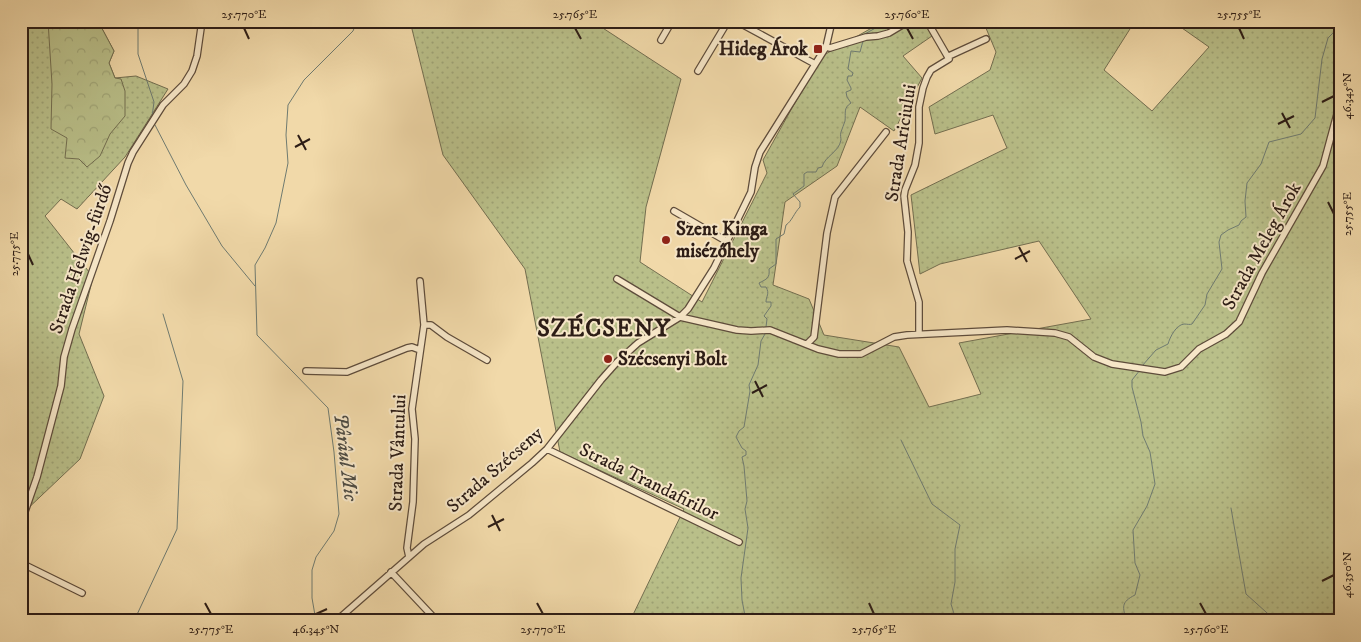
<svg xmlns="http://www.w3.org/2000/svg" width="1361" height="642" font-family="'IM FELL DW Pica',serif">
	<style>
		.grass { fill: url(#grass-dots); stroke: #736e50 }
		.forest { fill: url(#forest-crowns); stroke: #736e50 }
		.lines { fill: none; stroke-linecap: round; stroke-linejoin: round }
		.stream { stroke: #6f7b71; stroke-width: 1 }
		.minor-casing { stroke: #5e4c3b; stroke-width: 8 }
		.minor { stroke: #f6e6c7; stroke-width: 5.5 }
		.ticks { fill: none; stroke: #2d1d16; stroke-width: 2 }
		.poi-dot { fill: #8f2418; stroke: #f6e6c7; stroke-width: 2 }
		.labels { text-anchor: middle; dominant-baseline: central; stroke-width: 4; stroke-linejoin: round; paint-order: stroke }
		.poi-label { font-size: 19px; font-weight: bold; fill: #2d1d16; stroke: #f6e6c7; text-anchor: start }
		.street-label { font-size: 19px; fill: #2d1d16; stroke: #f6e6c7 }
		.water-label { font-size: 20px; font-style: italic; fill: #4e4c44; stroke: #f6e6c7 }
		.district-label { font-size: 24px; font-weight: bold; letter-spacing: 1px; fill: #2d1d16; stroke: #f6e6c7 }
		.neatline { fill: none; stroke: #2d1d16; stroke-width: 2 }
		.ticks-label { font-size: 12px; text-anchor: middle; fill: #2d1d16 }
	</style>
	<defs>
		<pattern id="grass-dots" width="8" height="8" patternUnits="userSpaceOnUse" patternTransform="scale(1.25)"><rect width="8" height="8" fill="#b9bf89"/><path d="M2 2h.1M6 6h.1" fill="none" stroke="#9fa476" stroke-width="1.8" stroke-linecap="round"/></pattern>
		<pattern id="forest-crowns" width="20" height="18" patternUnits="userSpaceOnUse" patternTransform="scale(1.25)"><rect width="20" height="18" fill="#b9bf89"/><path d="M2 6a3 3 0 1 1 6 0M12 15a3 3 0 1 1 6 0" fill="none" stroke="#9fa476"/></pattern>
	</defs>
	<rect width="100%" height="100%" fill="#f1d9a9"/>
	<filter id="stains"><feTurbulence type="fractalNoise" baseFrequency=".004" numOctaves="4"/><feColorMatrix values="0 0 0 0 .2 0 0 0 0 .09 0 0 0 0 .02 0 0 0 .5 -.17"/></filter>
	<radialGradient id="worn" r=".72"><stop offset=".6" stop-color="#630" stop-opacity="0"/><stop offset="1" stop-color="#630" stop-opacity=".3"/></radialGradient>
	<path class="grass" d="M21 21H98L114 51 109 63 115 78 136 76 168 89 125 157 77 209 61 199 45 216 93 277 79 334 104 396 80 459 21 515Z
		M410 21H592L681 79 646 207 640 262 702 302 767 173 763 160 792 108 824 55 884 21H926L932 36 903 56 922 78 894 131 860 107 837 166 785 202 773 285 809 299 824 335 899 347 929 407 981 394 959 343 1091 319 1039 241 940 264 920 274 911 195 1007 148 993 115 935 134 929 107 990 70 996 52 983 21H1135L1104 70 1152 111 1209 47 1172 21H1340V621H630L684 509 560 452 525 269 443 155Z"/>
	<path class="forest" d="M48 21H98L114 51 109 63 115 78 121 79 125 91V116L110 134 100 156 87 167 79 159 65 158 67 138 51 129 52 84Z"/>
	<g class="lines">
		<path class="stream" d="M134 21 138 29V54L154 102 152 117
			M863 35 888 21
			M155 125 186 185 222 246 255 286
			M766 327 767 319 764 316 771 306V302H766C766 296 770 294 766 287H761L759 283C767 279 770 278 769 269L776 264V239L784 234 786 225C792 221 794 213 800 207V202L793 194 804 186V174L807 172H816L818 168 822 167C825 156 839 152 841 140 841 138 840 135 841 132 842 128 844 125 845 121 846 113 843 108 851 103L847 97 846 92 851 90V88L847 80 848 76H852L853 73 848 69 851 51 860 52 863 41
			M1142 366 1156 350 1168 344C1170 337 1176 325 1184 324 1187 324 1190 325 1192 324L1205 305 1207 294 1222 269 1219 242 1221 235 1228 230 1239 225 1241 221 1246 217 1245 201 1247 183 1261 164 1269 142 1301 134 1315 118 1322 59 1328 38 1335 31 1339 21
			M901 440 932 504 960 525 955 549V582L951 604 955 617 959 621
			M1231 508 1246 594 1276 621
			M134 621 177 529 183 381 163 314
			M316 621 312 598V570L316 557 334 531 339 514 334 452 328 408 257 335 255 265 265 248 276 223 288 163 286 135 288 105 304 80 353 31 357 21
			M746 621 742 600 741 578 748 528 745 509 747 501 744 466 742 457 746 455V451L742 448 736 437 739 431 744 427 750 391 749 385 758 365 761 341 765 334
			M1127 621C1122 607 1121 602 1135 595L1140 575 1135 563 1133 530 1147 506 1155 484 1150 452 1143 436 1141 422 1132 387V380L1140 370"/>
		<g class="minor-casing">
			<path id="minor" d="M736 21 815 64
				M661 40 672 21
				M826 47 830 48 866 37 878 36 889 33 909 21
				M949 56 986 39
				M698 71 728 21
				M674 211 726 241
				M617 279 680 317 737 330 751 331 770 330 818 349 839 354H861L894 337 907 335 1007 330 1055 333 1069 337 1094 357 1112 364 1165 372 1181 367 1199 349 1226 334 1239 322 1262 273 1323 166 1340 103
				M424 325H431L447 337 487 360
				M919 334V302L907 261 908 232 904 196 905 190 915 165 919 143V107L923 88 927 77 931 70 949 59 927 21
				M807 344 814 337 827 233 835 197 886 132
				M306 371 347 372 407 348 412 347 420 350
				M547 449 739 542
				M21 523 37 477 61 386 64 357 72 329 110 221 128 163 133 152 163 105 184 84 192 71 197 56 202 21
				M409 557 407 548 413 502 415 439 412 409 424 325 420 281
				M21 563 82 593
				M391 572 437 621
				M336 621 424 544 469 515 532 463 547 449 601 380 617 362 638 343 680 317 688 309 714 268 751 192 755 167 760 152 826 47 832 21"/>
		</g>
		<use href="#minor" class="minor"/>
	</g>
	<path class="ticks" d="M244 28 249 39M575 28 581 39M907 28 913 39M1239 28 1244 39M1322 102 1334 96M1282 113 1290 128M1278 124 1294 116M298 135 306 150M295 147 310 139M1328 202 1334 214M1019 247 1027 262M28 254 33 265M1015 259 1030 251M755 381 763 397M752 393 767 385M492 515 500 531M488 527 504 519M1322 581 1334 575M205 603 211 614M537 603 543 614M869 603 874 614M1200 603 1206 614M316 614 327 609"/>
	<g class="poi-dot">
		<rect x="813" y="44" width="10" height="10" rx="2.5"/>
		<circle cx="666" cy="240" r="5"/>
		<circle cx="608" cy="359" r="5"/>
	</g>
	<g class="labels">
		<g class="poi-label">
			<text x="808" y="49" text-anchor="end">Hideg Árok</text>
			<text x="676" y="229">Szent Kinga<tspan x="676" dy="22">misézőhely</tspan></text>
			<text x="618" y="359">Szécsenyi Bolt</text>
		</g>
		<g class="street-label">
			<text transform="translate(901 143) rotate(-81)">Strada Ariciului</text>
			<text transform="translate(1262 246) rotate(-61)">Strada Meleg Árok</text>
			<text transform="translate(81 259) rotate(-71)">Strada Helwig-fürdő</text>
			<text transform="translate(398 453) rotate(-88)">Strada Vântului</text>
			<text transform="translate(495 470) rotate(-41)">Strada Szécseny</text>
			<text transform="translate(649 482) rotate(26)">Strada Trandafirilor</text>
		</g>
		<g class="water-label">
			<text transform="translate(345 457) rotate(83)">Pârâul Mic</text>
		</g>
		<g class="district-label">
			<text x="604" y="329">SZÉCSENY</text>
		</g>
	</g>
	<rect width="1361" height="642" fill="none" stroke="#f1d9a9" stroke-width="55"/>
	<rect x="28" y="28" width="1306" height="586" class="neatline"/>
	<g class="ticks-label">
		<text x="244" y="18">25.770°E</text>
		<text x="575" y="18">25.765°E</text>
		<text x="907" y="18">25.760°E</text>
		<text x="1239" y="18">25.755°E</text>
		<text transform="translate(1347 96) rotate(-90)" y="4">46.345°N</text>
		<text transform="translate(1347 214) rotate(-90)" y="4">25.755°E</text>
		<text transform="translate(14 254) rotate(-90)" y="4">25.775°E</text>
		<text transform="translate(1347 575) rotate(-90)" y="4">46.350°N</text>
		<text x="211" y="633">25.775°E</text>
		<text x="316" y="633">46.345°N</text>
		<text x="543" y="633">25.770°E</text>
		<text x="874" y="633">25.765°E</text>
		<text x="1206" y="633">25.760°E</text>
	</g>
	<rect width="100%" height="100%" filter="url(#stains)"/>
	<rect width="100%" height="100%" fill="url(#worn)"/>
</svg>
